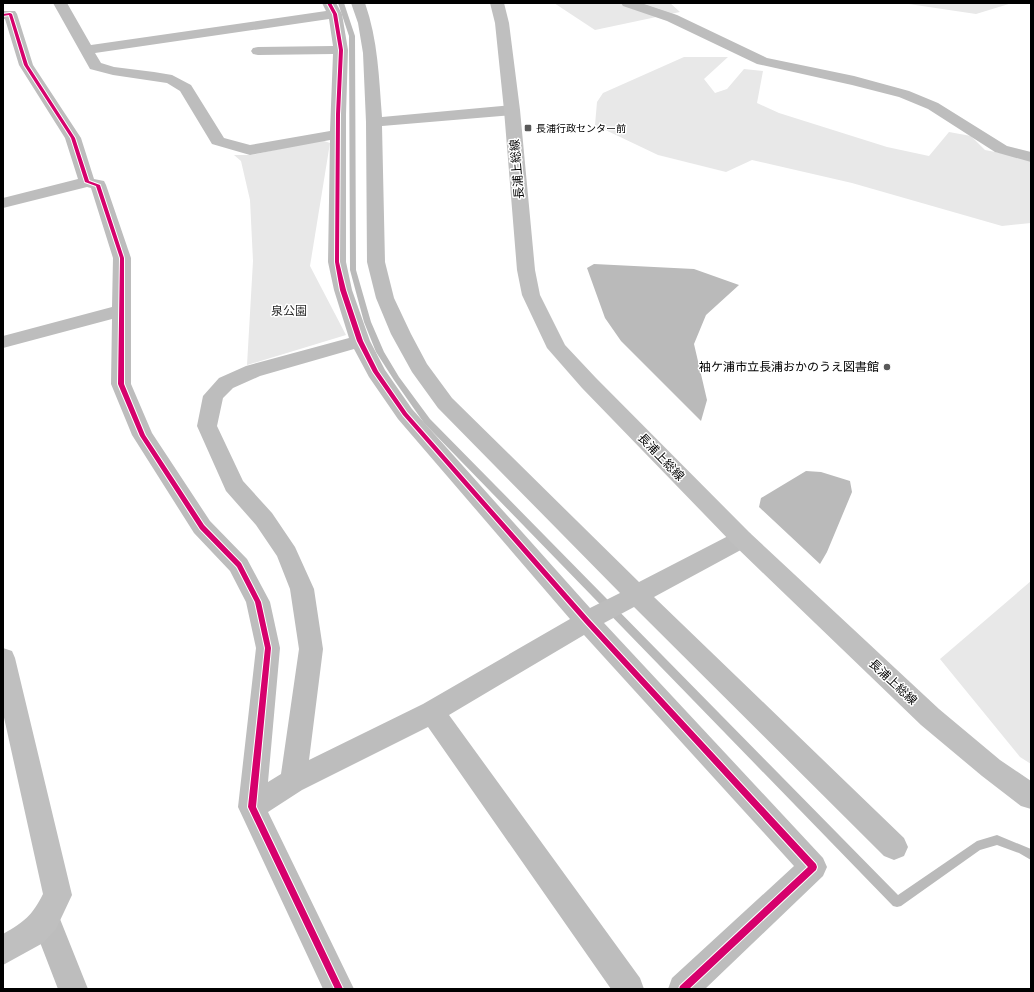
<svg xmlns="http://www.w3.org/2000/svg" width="1034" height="992" font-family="'Asap Condensed','Noto Sans JP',sans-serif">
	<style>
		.green { fill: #e8e8e8 }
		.water { fill: #bababa }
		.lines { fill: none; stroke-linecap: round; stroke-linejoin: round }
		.stream { fill: #bababa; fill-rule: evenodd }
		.street { fill: #bdbdbd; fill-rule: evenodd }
		.secondary { fill: #bfbfbf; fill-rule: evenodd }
		.cycleway-casing { stroke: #fff; stroke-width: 2 }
		.cycleway { fill: #d6006c; fill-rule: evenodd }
		.poi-dot { fill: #595959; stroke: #fff; stroke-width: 1.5 }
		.labels { text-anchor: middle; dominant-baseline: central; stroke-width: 3; stroke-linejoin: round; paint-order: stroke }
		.far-poi-label { font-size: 10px; fill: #000; stroke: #fff; text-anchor: start }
		.street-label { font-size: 12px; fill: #000; stroke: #fff }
		.park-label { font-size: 12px; fill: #2c2c2c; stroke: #fff }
		.poi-label { font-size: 12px; fill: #000; stroke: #fff; text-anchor: end }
	</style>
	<rect width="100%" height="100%" fill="#fff"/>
	<path class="green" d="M554 3H670L680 12 595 30Z
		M902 3H1012L976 14Z
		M684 57H728L704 79 715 93 727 89 744 69 763 71 757 103 779 113 887 147 929 156 949 132 971 136 985 150 1031 159V223L1002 226 852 183 752 160 726 172 658 155 595 125 597 102 603 93Z
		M321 140 330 143 310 266 346 335 247 365 253 261 250 200 241 161 234 155H252Z
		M1031 581V764L1020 757 940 659Z"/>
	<path class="water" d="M594 264 694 269 739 285 706 315 694 344 707 400 701 421 621 341 605 318 587 268Z
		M806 471 821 472 850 481 852 492 827 552 820 564 759 507 761 498Z"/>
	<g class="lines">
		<path class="stream" d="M338 3H344L355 36 356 270 371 322 384 352 399 377 430 419 898 895 977 841 997 835 1031 849V860L1019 853 997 845 980 850 901 906 897 907 893 906 424 423 394 380 376 352 364 322 350 270 349 36Z"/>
		<path class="street" d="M53 3H67L91 45 326 11 322 3H336L342 14 348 50 346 114V262L352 290 370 341 385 370 412 409 590 608 620 593 438 408 412 372 391 334 376 298 367 262 366 122 363 53 358 23 351 3H365C378 40 379 78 382 117L512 105 518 107 520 110 518 113 512 115 382 126 385 262 394 298 411 334 427 364 452 398 639 582 734 533 742 530 750 533 753 539 750 545 654 597 904 838 908 847 904 856 894 860 884 856 634 607 604 623 823 858 827 867 823 876 705 989H668L672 978 794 866 584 635 449 715 640 978 644 989H611L428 727 302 790 268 812 354 989H323L238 807 256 648 246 602 230 571 194 533 132 435 111 384 112 319 3 348V336L112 307 113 258 91 188 87 187 3 208V198L78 179 65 138 19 65 5 19H3V11H15L17 14 33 65 81 138 94 179 104 181 106 185 131 258V384L152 433 210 521 247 559 270 602 280 648 268 782 281 774 299 649 290 589 277 556 256 525 226 491 197 426 203 396 219 378 246 366 349 338 334 290 328 262 330 140 250 155 212 144 180 91 167 83 113 75 90 69ZM329 19 333 46 258 47 253 48 251 51 253 54 258 55 333 54 330 131 250 145 224 138 191 85 172 75 154 72 114 67 101 63 95 53ZM354 349 369 377 398 419 570 619 423 704 309 760 323 649 314 589 295 547 272 513 243 481 217 426 223 398 233 388 260 376Z
			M621 3H641L677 15 767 58 854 76 909 91 938 103 1007 146 1031 152V162L995 152 928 109 899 97 852 85 757 64 667 21 623 6Z
			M46 905 56 909 88 989H58L31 919 36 909Z"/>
		<path class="secondary" d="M490 3H504L509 23 520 110 535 270 540 295 565 345 596 378 750 533 939 709 1000 760 1031 781V809L1021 806 982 776 921 725 734 545 582 388 547 348 522 295 517 270 504 110 495 23Z
			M3 648 12 651 15 658 72 895 56 929 43 943 3 965V934C24 922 32 916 43 894L3 713Z"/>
		<g class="cycleway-casing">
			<path id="cycleway" d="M327 3H331L337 14 343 50 340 114 339 262 346 290 363 341 378 371 407 413 589 619 816 864 817 867 816 870 689 989H679L680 986 808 867 585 623 403 415 373 372 357 341 340 290 335 262 336 114 339 50 333 14Z
				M10 13 12 14 28 65 75 138 89 181 100 185 124 258V384L145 435 204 525 241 563 261 602 271 648 256 807 343 989H335L248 807 265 648 255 602 237 567 200 529 140 436 118 384 120 258 96 186 85 182 71 138 24 65 9 15 3 16V14Z"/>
		</g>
		<use href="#cycleway" class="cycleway"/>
	</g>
	<g class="poi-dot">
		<rect x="524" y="124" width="8" height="8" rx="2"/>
		<circle cx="887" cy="367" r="4"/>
	</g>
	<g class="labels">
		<g class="far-poi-label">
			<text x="536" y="128">長浦行政センター前</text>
		</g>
		<g class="street-label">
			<text transform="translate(517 169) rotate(-95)">長浦上総線</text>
			<text transform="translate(661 457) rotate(46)">長浦上総線</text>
			<text transform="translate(893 682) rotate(43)">長浦上総線</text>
		</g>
		<g class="park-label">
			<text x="289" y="311">泉公園</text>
		</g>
		<g class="poi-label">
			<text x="879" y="367">袖ケ浦市立長浦おかのうえ図書館</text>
		</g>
	</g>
	<rect width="1034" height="992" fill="none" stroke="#000000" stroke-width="8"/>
</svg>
